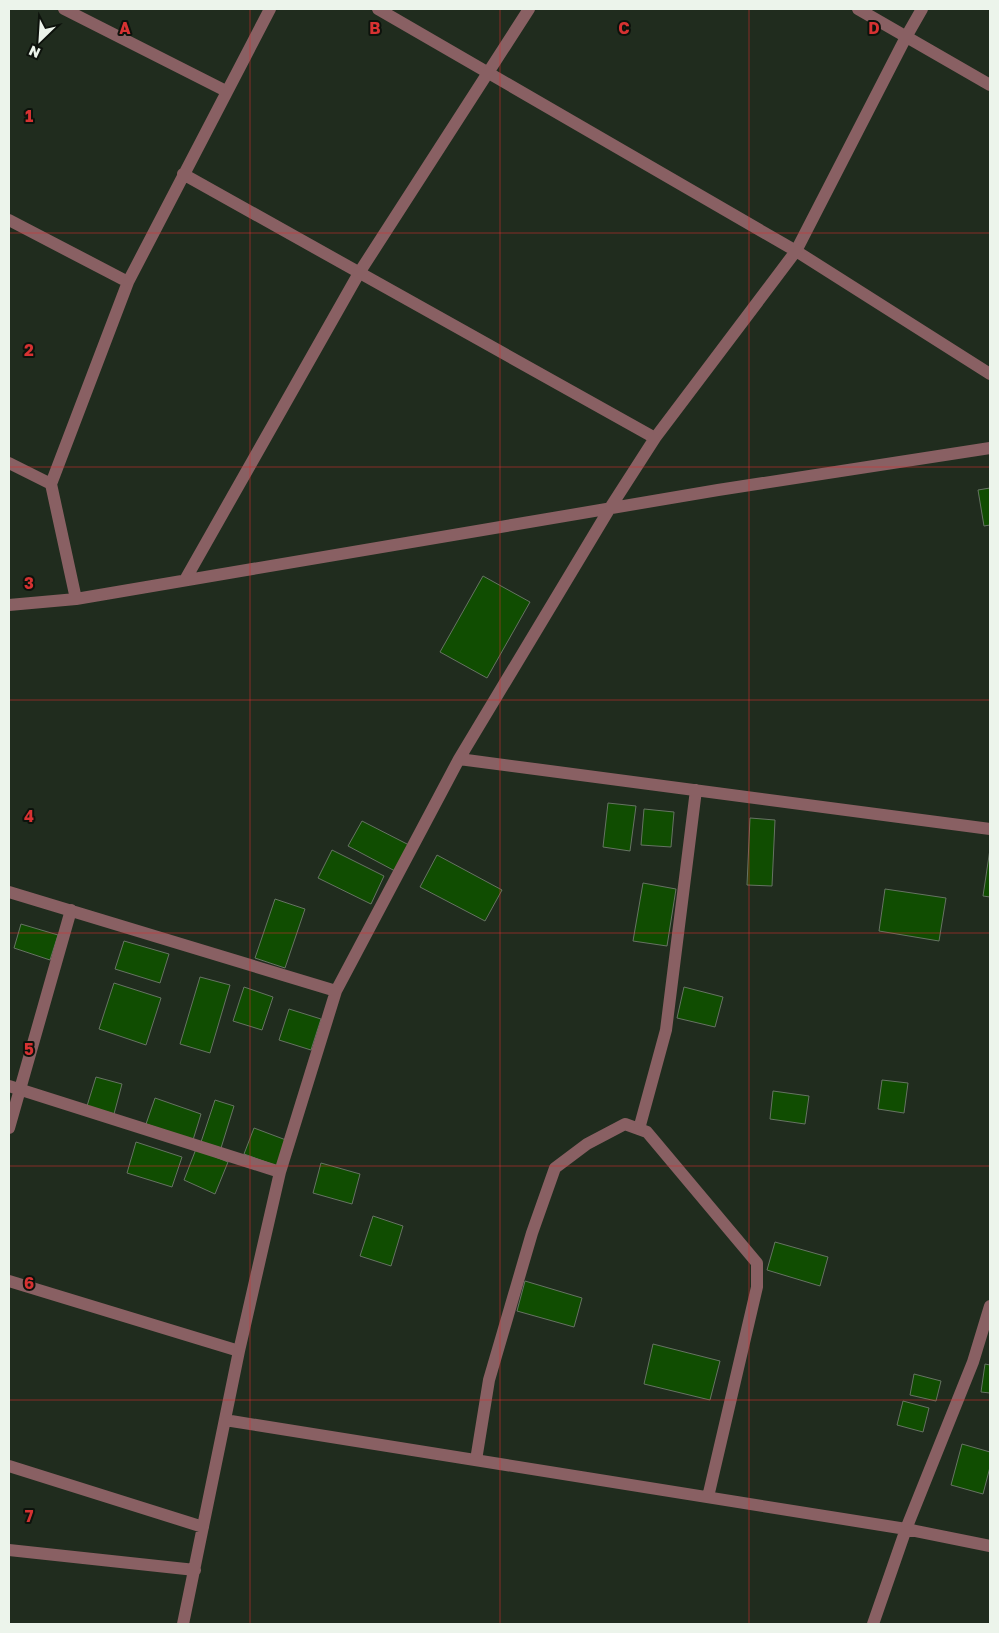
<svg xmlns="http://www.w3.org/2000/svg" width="999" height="1633" font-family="'Golos Text',sans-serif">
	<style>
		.building { fill: #104d01; stroke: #667363 }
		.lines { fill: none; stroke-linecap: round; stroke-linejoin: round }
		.minor { stroke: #896063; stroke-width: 12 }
		.grid { fill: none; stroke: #d73232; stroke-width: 1; stroke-opacity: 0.55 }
		.grid-label { font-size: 16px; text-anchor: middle; font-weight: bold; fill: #d73232; stroke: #0d120c; stroke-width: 4; stroke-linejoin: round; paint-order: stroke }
	</style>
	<rect width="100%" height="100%" fill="#202c1e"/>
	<path class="building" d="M990 488V525L984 526 978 490Z
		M483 576 530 602 487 678 440 652Z
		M608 803 636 806 630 851 603 847Z
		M644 809 674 812 671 847 641 845Z
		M750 818 775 820 772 886 747 885Z
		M362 821 409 845 395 871 348 846Z
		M990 849V897L983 896Z
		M332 850 384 876 371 904 318 878Z
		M437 855 502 890 485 921 420 887Z
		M643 883 676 889 667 946 633 941Z
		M885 889 946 898 939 941 879 931Z
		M275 899 305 909 285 968 255 958Z
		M21 924 58 935 50 960 14 948Z
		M124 941 169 954 160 983 115 969Z
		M200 977 230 985 210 1053 180 1044Z
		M114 983 161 998 146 1045 99 1029Z
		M244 987 273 997 262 1030 233 1021Z
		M684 987 723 997 715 1027 677 1018Z
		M289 1009 321 1019 311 1050 279 1040Z
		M96 1077 122 1084 114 1114 87 1106Z
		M882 1080 908 1083 904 1113 878 1109Z
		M773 1091 809 1096 805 1124 770 1119Z
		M155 1098 201 1114 193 1140 146 1124Z
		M215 1100 234 1106 221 1148 201 1142Z
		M254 1128 286 1140 277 1166 244 1154Z
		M136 1142 182 1157 172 1187 127 1173Z
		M196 1149 228 1162 215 1194 184 1180Z
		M321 1163 360 1174 352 1204 313 1193Z
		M373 1216 403 1226 391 1266 360 1256Z
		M775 1242 828 1257 820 1286 767 1270Z
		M525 1281 582 1298 574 1327 517 1311Z
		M653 1344 720 1361 710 1400 644 1384Z
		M985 1364 990 1365V1393L981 1392Z
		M914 1374 941 1381 936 1401 910 1395Z
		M903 1401 929 1408 923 1432 897 1425Z
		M962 1444 990 1452V1467L983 1494 951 1485Z"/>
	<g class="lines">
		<path class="minor" d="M64 9 226 91
			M378 9 796 251 990 374
			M858 9 990 85
			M183 174 655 438
			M9 220 128 282
			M9 463 51 484
			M185 580 359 273 529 9
			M76 599 51 484 128 282 270 9
			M9 605 76 599 718 490 990 448
			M459 759 990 829
			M9 892 336 991
			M9 1086 280 1172
			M9 1128 71 910
			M639 1129 666 1030 696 790
			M9 1281 239 1351
			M225 1420 906 1529 990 1546
			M476 1460 489 1380 532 1233 555 1168 587 1144 625 1124 647 1132 757 1263V1287L708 1497
			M9 1466 203 1527
			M9 1550 195 1570
			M183 1624 239 1351 280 1172 336 991 459 759 610 508 655 438 796 251 906 37 922 9
			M873 1624 906 1529 973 1362 990 1306"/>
	</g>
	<path class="grid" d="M250 9V1624M500 9V1624M749 9V1624M9 233H990M9 467H990M9 700H990M9 933H990M9 1166H990M9 1400H990"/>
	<g class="grid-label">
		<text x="125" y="34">A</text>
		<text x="375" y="34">B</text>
		<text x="624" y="34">C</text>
		<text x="874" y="34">D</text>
		<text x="29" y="122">1</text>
		<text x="29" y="356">2</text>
		<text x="29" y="589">3</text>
		<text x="29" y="822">4</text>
		<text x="29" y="1055">5</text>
		<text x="29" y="1289">6</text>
		<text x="29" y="1522">7</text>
	</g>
	<rect width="999" height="1633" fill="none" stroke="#ecf4eb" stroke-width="20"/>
	<g transform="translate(40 40) rotate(205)" stroke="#0d120c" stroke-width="4" paint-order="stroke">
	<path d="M0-4L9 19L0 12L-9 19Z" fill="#ecf4eb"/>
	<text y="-8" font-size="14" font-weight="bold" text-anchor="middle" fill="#ecf4eb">N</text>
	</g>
</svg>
